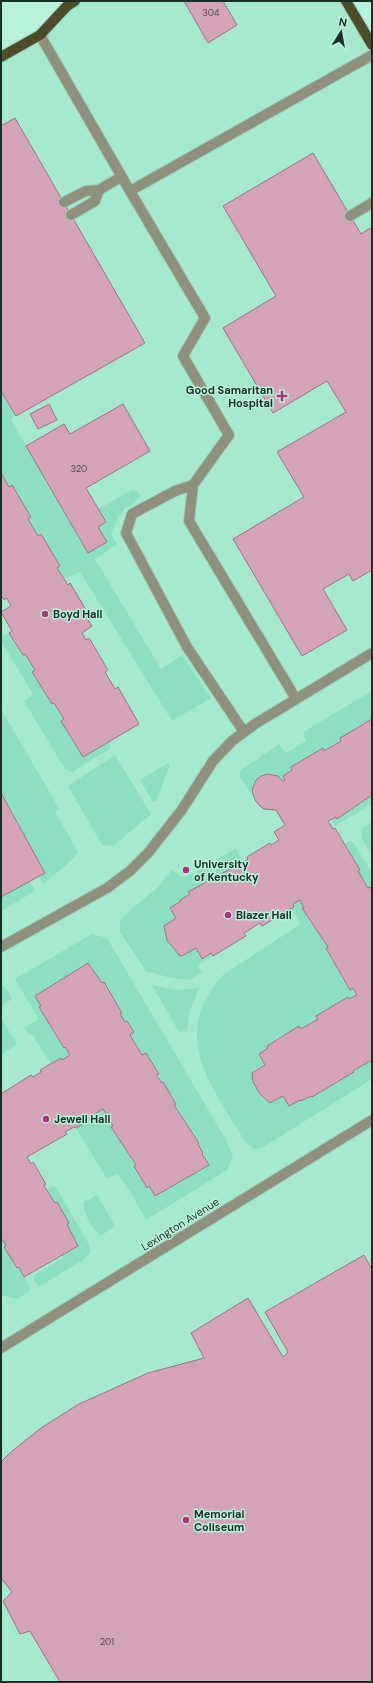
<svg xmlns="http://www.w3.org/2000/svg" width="373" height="1683" font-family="'DM Sans',sans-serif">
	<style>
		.built { fill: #a5e9cf }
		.green { fill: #8ce0c1 }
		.building { fill: #d4a2b9; stroke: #a07187 }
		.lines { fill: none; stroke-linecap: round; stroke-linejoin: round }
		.minor-casing { stroke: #9bcfbb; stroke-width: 12 }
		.major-casing { stroke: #9bcfbb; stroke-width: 12 }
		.minor { stroke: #90917c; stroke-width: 10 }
		.major { stroke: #4d4e27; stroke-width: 10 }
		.poi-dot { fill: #b1307c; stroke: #b7f2db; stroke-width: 1.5 }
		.labels { text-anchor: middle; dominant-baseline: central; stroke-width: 3; stroke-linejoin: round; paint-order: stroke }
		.number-label { font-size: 9px; fill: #484c4c }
		.poi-label { font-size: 11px; font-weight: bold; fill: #193028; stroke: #b7f2db; text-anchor: start }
		.street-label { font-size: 11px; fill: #193028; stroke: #b7f2db }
	</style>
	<rect width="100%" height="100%" fill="#b7f2db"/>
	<path class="built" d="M75 1H346L372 45V1682H1V58L40 35Z"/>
	<path class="green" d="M1 391 15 415 11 420 88 553 107 542 98 527 106 522 98 509 132 490 138 491 140 496C137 503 132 504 126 508 118 515 115 525 111 534L117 544 95 559 161 669 182 655 211 698 172 721 80 572 64 579 57 568 60 566 41 535 38 536 28 519 31 517 12 486 9 487 1 473Z
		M9 633 22 655 25 654 35 670 33 672 52 704 54 703 64 719 62 721 83 757 108 742 111 748 72 772 65 769 24 701 33 694 1 641V637Z
		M372 691V719L324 751 323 749 291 767 292 770 283 781C276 770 265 776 256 780L252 790 255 800 239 776 241 770 279 744 286 753 306 741 303 732Z
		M1 709 60 810 55 812 78 852C71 864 54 874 43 884L39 876 45 873 1 793Z
		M115 755 151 814 113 846 102 845 68 786Z
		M168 763 170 765 156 801 153 802 140 780Z
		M372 795V804L335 826 331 820 336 817 337 819Z
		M372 821V856L361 837 362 829Z
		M350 841 354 843 372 873V890L370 887 368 888 344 844Z
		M236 848 243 862 189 891 190 894 170 908 176 918 164 926C166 938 170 951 183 956L196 948 202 959 211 953 213 956 198 965 202 972 190 980 171 978 146 971 120 932V921L129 911 158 887 172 870 182 877 195 873Z
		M30 881 35 891 1 911V897Z
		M300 900 304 908 303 909 328 947 326 948 350 989 353 988 357 995 349 999 348 997 316 1016 318 1019 301 1029 299 1027 267 1046 268 1048 259 1054 265 1065 252 1073C254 1085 258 1098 271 1103L283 1096 289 1106 300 1100 301 1101 311 1096 312 1097 370 1061 372 1062V1079L262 1148 254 1149 246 1143C212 1086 167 1036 224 974L301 924 292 909 294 907 293 904Z
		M92 934 107 938 225 1138 233 1156 227 1170 146 1220 133 1196 118 1174 107 1179 76 1128 96 1117 95 1114 103 1110 124 1148H125L147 1187 149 1186 155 1196 208 1165 198 1144 199 1142 174 1105 176 1103 164 1083H162L157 1075 159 1074 146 1053 142 1055 130 1035 134 1032 127 1021 125 1022 120 1014 122 1013 104 982 102 983 88 963 35 996 41 1006 39 1007 63 1047H65L70 1055 62 1060 61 1058 51 1064 32 1034 29 1035 24 1028 39 1019 15 979Z
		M4 985 12 999 1 1006V987Z
		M152 985 177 990 199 988 190 1010 187 1031 179 1032Z
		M1 1018 17 1044 1 1055Z
		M52 1186H55L90 1246V1253L86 1258 40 1286 33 1281 34 1275 63 1258 62 1255 78 1245 67 1224 69 1223 57 1202 55 1203 46 1189Z
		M97 1195 115 1226 102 1235C93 1232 82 1211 84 1202Z
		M1 1238 6 1245 4 1247 16 1268 19 1267 31 1290 17 1299 1 1295Z"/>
	<path class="building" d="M184 1H223L237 25 208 43Z
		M15 118 145 343 16 416 1 391V126Z
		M313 153 361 234 372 227V570L353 581 349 574 323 589 347 630 302 656 233 539 304 497 277 452 346 412 327 381 273 413 223 328 276 296 223 206Z
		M49 404 57 420 38 429 30 414Z
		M123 404 150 451 86 488 106 522 98 527 107 542 88 553 26 446 64 424 70 434Z
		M1 473 9 487 12 485 31 517 28 519 38 536 41 534 60 566 57 568 68 585 70 583 89 615 86 617 92 626 82 633 86 640 89 638 108 670 105 672 115 689 118 687 139 724 83 757 61 721 64 719 54 703 52 704 32 672 35 670 25 654 23 655 9 633 12 631 1 612 11 606 7 598 4 600 1 595Z
		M372 719V795L337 819 336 817 328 821 333 829 335 828 360 870 358 871 368 888 370 887 372 890V1062L370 1061 353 1071 354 1072 312 1097 311 1096 301 1101 300 1100 289 1106 283 1096 270 1103 260 1094 253 1082 252 1073 265 1065 259 1054 268 1048 267 1046 299 1026 301 1029 318 1019 316 1016 348 997 349 999 357 995 353 988 350 990 326 948 328 947 302 908H304L300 900 293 904 294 907 287 911 262 926 260 923 244 933 246 936 213 956 211 953 202 959 196 948 182 956 179 955 167 940 164 926 176 918 170 908 181 901 180 900 190 894 188 892 248 859 247 857 270 843 271 845 279 840 274 832 285 825 276 810 264 809 260 806 255 800 252 790 256 780 261 776 268 774 278 776 283 781 285 780 283 776 292 770 291 767 323 748 324 751 341 741 340 738Z
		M1 793 45 873 1 897Z
		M88 963 102 983 104 982 122 1013 120 1014 125 1022 127 1021 134 1032 130 1035 142 1055 146 1053 159 1074 156 1075 162 1083 163 1082 176 1104 174 1105 199 1143 198 1144 203 1153 202 1154 209 1165 155 1196 149 1186 147 1188 134 1166 136 1165 111 1127 113 1126 103 1109 95 1114 96 1116 76 1128 74 1127 65 1132 67 1134 27 1157 31 1164 33 1162 46 1184 44 1185 46 1189 55 1203 57 1202 69 1223 67 1224 78 1246 24 1277 19 1267 17 1268 4 1247 6 1245 1 1238V1094L31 1075 33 1077 41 1072 40 1070 61 1058 62 1060 70 1055 65 1047 64 1048 39 1007 41 1006 35 996Z
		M364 1255 372 1269V1682H60L30 1631 20 1634 3 1601 12 1592 1 1578V1462L11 1452 41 1428 79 1404 148 1373 204 1358 191 1333 248 1298 283 1357 288 1352 265 1312Z"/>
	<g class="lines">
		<g class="minor-casing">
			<path id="minor" d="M40 35 130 191 372 55
				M130 191 205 318 183 356 229 435 193 485 189 521 296 699
				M64 202 86 191 99 190 121 177
				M71 215 95 201 99 190
				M350 216 372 203
				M193 485 175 491 132 514 126 533 187 647 244 732
				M1 947 107 888 130 871 148 853 181 811 213 761 232 741 255 724 372 653
				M1 1348 372 1120"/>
		</g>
		<g class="major-casing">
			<path id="major" d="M346 1 372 45
				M1 57 40 35 67 6 75 1"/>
		</g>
		<use href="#minor" class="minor"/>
		<use href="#major" class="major"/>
	</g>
	<g class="poi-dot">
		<path d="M280 390h4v4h4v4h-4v4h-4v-4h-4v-4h4z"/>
		<circle cx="45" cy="614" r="4"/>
		<circle cx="186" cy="870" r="4"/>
		<circle cx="228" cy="915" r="4"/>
		<circle cx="46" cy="1119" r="4"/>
		<circle cx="186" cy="1520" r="4"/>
	</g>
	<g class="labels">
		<g class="number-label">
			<text x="211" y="13">304</text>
			<text x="79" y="469">320</text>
			<text x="107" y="1642">201</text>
		</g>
		<g class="poi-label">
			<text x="273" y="390" text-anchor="end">Good Samaritan<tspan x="273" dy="13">Hospital</tspan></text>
			<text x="53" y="614">Boyd Hall</text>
			<text x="194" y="864">University<tspan x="194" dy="13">of Kentucky</tspan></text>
			<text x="236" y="915">Blazer Hall</text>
			<text x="54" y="1119">Jewell Hall</text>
			<text x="194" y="1514">Memorial<tspan x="194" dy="13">Coliseum</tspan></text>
		</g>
		<g class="street-label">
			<text transform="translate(180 1224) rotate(-32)">Lexington Avenue</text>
		</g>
	</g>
	<rect width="373" height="1683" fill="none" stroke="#193028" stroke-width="4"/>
	<g transform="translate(341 32) rotate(11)" stroke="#b7f2db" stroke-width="3" paint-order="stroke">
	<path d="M0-3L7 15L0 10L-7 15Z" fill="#193028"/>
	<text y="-6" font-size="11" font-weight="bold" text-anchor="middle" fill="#193028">N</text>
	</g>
</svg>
